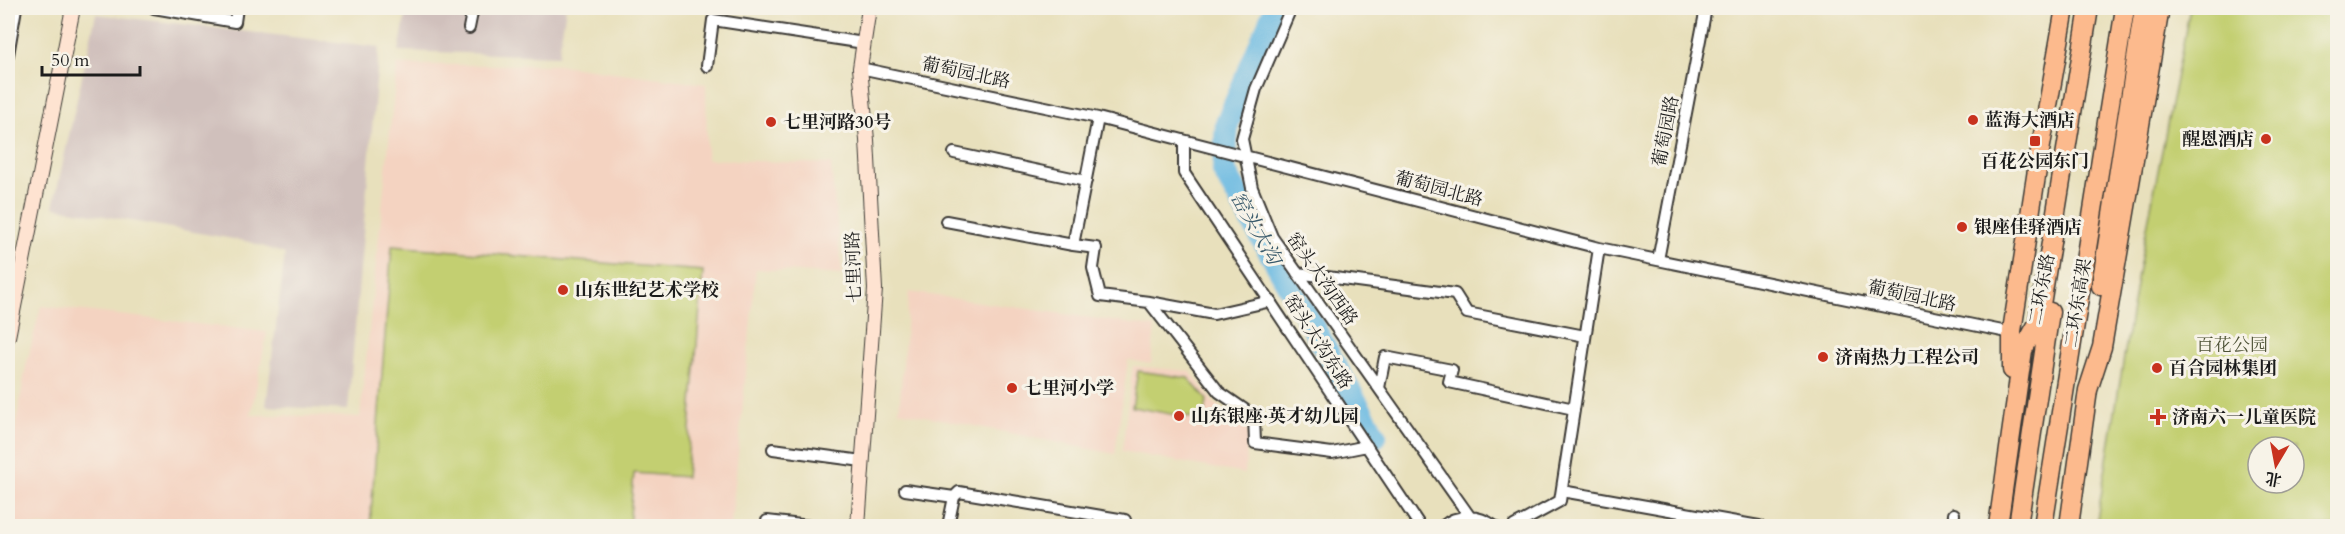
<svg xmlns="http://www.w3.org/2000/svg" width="2345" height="534" font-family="Cardo,'Noto Serif SC',serif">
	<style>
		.built { fill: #f4d3c1 }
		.industrial { fill: #d0c0bc }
		.green { fill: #c3cf71; stroke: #707646; stroke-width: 1.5; fill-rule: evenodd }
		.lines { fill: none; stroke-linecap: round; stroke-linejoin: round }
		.river { stroke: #65b7e1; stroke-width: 24 }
		.street-casing { stroke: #3b3934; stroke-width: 14 }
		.secondary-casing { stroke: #3b3934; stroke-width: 16 }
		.highway-casing { stroke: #3b3934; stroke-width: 21 }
		.street { stroke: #fff; stroke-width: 10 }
		.secondary { stroke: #fee3d1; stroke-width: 14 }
		.highway { stroke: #fcba8d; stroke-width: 18 }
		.poi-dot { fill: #c8321e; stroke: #f7f3e8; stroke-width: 2 }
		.labels { text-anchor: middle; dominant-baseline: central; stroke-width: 6; stroke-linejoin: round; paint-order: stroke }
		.street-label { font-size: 18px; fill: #1c1c1c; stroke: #f7f3e8 }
		.poi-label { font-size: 18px; font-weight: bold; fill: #1c1c1c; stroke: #f7f3e8; text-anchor: start }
		.park-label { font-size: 18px; fill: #4e5236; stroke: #f7f3e8 }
		.water-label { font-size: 20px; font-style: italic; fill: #395a6b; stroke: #f7f3e8 }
	</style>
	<rect width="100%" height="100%" fill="#f7f3e8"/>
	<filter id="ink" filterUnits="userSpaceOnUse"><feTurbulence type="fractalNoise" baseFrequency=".0167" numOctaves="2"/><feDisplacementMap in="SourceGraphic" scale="12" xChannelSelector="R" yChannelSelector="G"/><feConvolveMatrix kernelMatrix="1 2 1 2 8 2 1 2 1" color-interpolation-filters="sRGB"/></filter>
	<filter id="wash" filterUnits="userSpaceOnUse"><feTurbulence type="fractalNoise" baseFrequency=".008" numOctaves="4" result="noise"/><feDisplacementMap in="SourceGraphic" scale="24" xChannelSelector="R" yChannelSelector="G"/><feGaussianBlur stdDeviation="1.35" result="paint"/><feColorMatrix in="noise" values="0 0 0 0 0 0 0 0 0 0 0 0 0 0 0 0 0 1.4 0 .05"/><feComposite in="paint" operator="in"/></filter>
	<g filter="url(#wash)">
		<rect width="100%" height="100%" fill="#e8e0bc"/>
		<path class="built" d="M397 65H560L706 84 707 159 831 164 842 275 756 269 731 526H8V470L26 366 41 306 267 332 251 415 360 417Z
			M909 292 1155 327 1151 364 1128 360 1115 454 899 411Z
			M1133 366 1190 371 1213 402 1248 430 1245 474 1122 451Z"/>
		<path class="industrial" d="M407 8H566L558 56 399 51Z
			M96 14 379 47 348 410 266 406 285 254 250 242 53 207Z"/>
		<path class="green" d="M2190 8H2337V526H2096L2138 273ZM2258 447H2294V483H2258Z
			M392 246 703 271 686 477 634 473 629 526H370Z
			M1138 371 1188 378 1207 400 1203 420 1132 407Z"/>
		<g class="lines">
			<path class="river" d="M1276 8 1227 124 1224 171 1375 436"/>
		</g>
	</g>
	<g filter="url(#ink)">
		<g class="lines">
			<g class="street-casing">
				<path id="street" d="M154 8 235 22 237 8
					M1291 8 1256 89 1242 139 1252 188 1272 237 1470 517
					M469 28 473 8
					M8 55 16 8
					M707 66 713 20 864 43
					M860 68 1098 118 1599 248 2012 333
					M1098 118 1073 245 1096 248 1093 268 1100 296 1149 302 1219 392 1254 416 1255 443 1332 453 1367 446
					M1184 141V173L1420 526
					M954 153 1086 181
					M946 221 1073 245
					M1658 260 1706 8
					M1297 273 1455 294 1467 313 1585 336
					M1149 302 1214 314 1271 301
					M1379 388 1385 357 1452 370 1449 382 1574 409
					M773 449 862 461
					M905 490 954 497 948 526
					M1562 491 1759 526
					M954 497 959 492 1125 520 1124 526
					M767 521 810 526
					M1443 526C1458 513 1479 515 1494 526
					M1514 526 1560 501 1599 248
					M1953 526 1954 514"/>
			</g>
			<g class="secondary-casing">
				<path id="secondary" d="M8 337 73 8
					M858 526 875 289 867 140 860 68 869 8"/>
			</g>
			<g class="highway-casing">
				<path id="highway" d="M2101 286 2144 8
					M2012 370V331L2039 157 2065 8
					M1998 526 2023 350 2038 323 2089 8
					M2018 526 2050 312
					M2043 526 2125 8
					M2069 526 2088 390 2102 347 2160 8"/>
			</g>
			<use href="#street" class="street"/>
			<use href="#secondary" class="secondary"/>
			<use href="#highway" class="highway"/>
		</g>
	</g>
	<g class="poi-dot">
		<circle cx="1973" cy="120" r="6"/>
		<circle cx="771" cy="122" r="6"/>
		<circle cx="2266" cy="139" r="6"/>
		<rect x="2029" y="135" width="12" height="12" rx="3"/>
		<circle cx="1962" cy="227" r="6"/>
		<circle cx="563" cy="290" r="6"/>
		<circle cx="1823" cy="357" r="6"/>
		<circle cx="2157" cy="368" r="6"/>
		<circle cx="1012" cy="388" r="6"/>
		<circle cx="1179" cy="416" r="6"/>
		<path d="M2155 408h6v6h6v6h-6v6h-6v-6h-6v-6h6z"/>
	</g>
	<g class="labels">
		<g class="street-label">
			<text transform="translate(966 73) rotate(12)">葡萄园北路</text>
			<text transform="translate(1666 131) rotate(-79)">葡萄园路</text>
			<text transform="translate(1439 189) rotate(15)">葡萄园北路</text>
			<text transform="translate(854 267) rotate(-92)">七里河路</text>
			<text transform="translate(1322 279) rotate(55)">窑头大沟西路</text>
			<text transform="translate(2042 289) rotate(-79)">二环东路</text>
			<text transform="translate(1912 296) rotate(12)">葡萄园北路</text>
			<text transform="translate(2078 303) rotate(-81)">二环东高架</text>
			<text transform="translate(1318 342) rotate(57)">窑头大沟东路</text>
		</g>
		<g class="poi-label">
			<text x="1985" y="120">蓝海大酒店</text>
			<text x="783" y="122">七里河路30号</text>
			<text x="2254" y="139" text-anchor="end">醒恩酒店</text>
			<text x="2035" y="161" text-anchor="middle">百花公园东门</text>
			<text x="1974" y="227">银座佳驿酒店</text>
			<text x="575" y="290">山东世纪艺术学校</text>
			<text x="1835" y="357">济南热力工程公司</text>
			<text x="2169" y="368">百合园林集团</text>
			<text x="1024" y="388">七里河小学</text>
			<text x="1191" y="416">山东银座·英才幼儿园</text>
			<text x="2172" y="417">济南六一儿童医院</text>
		</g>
		<g class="park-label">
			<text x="2232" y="345">百花公园</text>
		</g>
		<g class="water-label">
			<text transform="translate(1256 228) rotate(60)">窑头大沟</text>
		</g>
	</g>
	<rect width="2345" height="534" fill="none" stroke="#f7f3e8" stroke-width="30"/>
	<g transform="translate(2276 465) rotate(190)"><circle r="28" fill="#f7f3e8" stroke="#9f9d96" stroke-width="1.5"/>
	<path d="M0-4.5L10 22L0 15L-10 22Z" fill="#c8321e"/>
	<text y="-9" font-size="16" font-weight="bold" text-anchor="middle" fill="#1c1c1c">北</text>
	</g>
	<path d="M42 66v9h98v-9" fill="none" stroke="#1c1c1c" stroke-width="3"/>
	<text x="51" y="66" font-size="18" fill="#1c1c1c" stroke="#f7f3e8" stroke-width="4.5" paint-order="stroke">50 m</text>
</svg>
